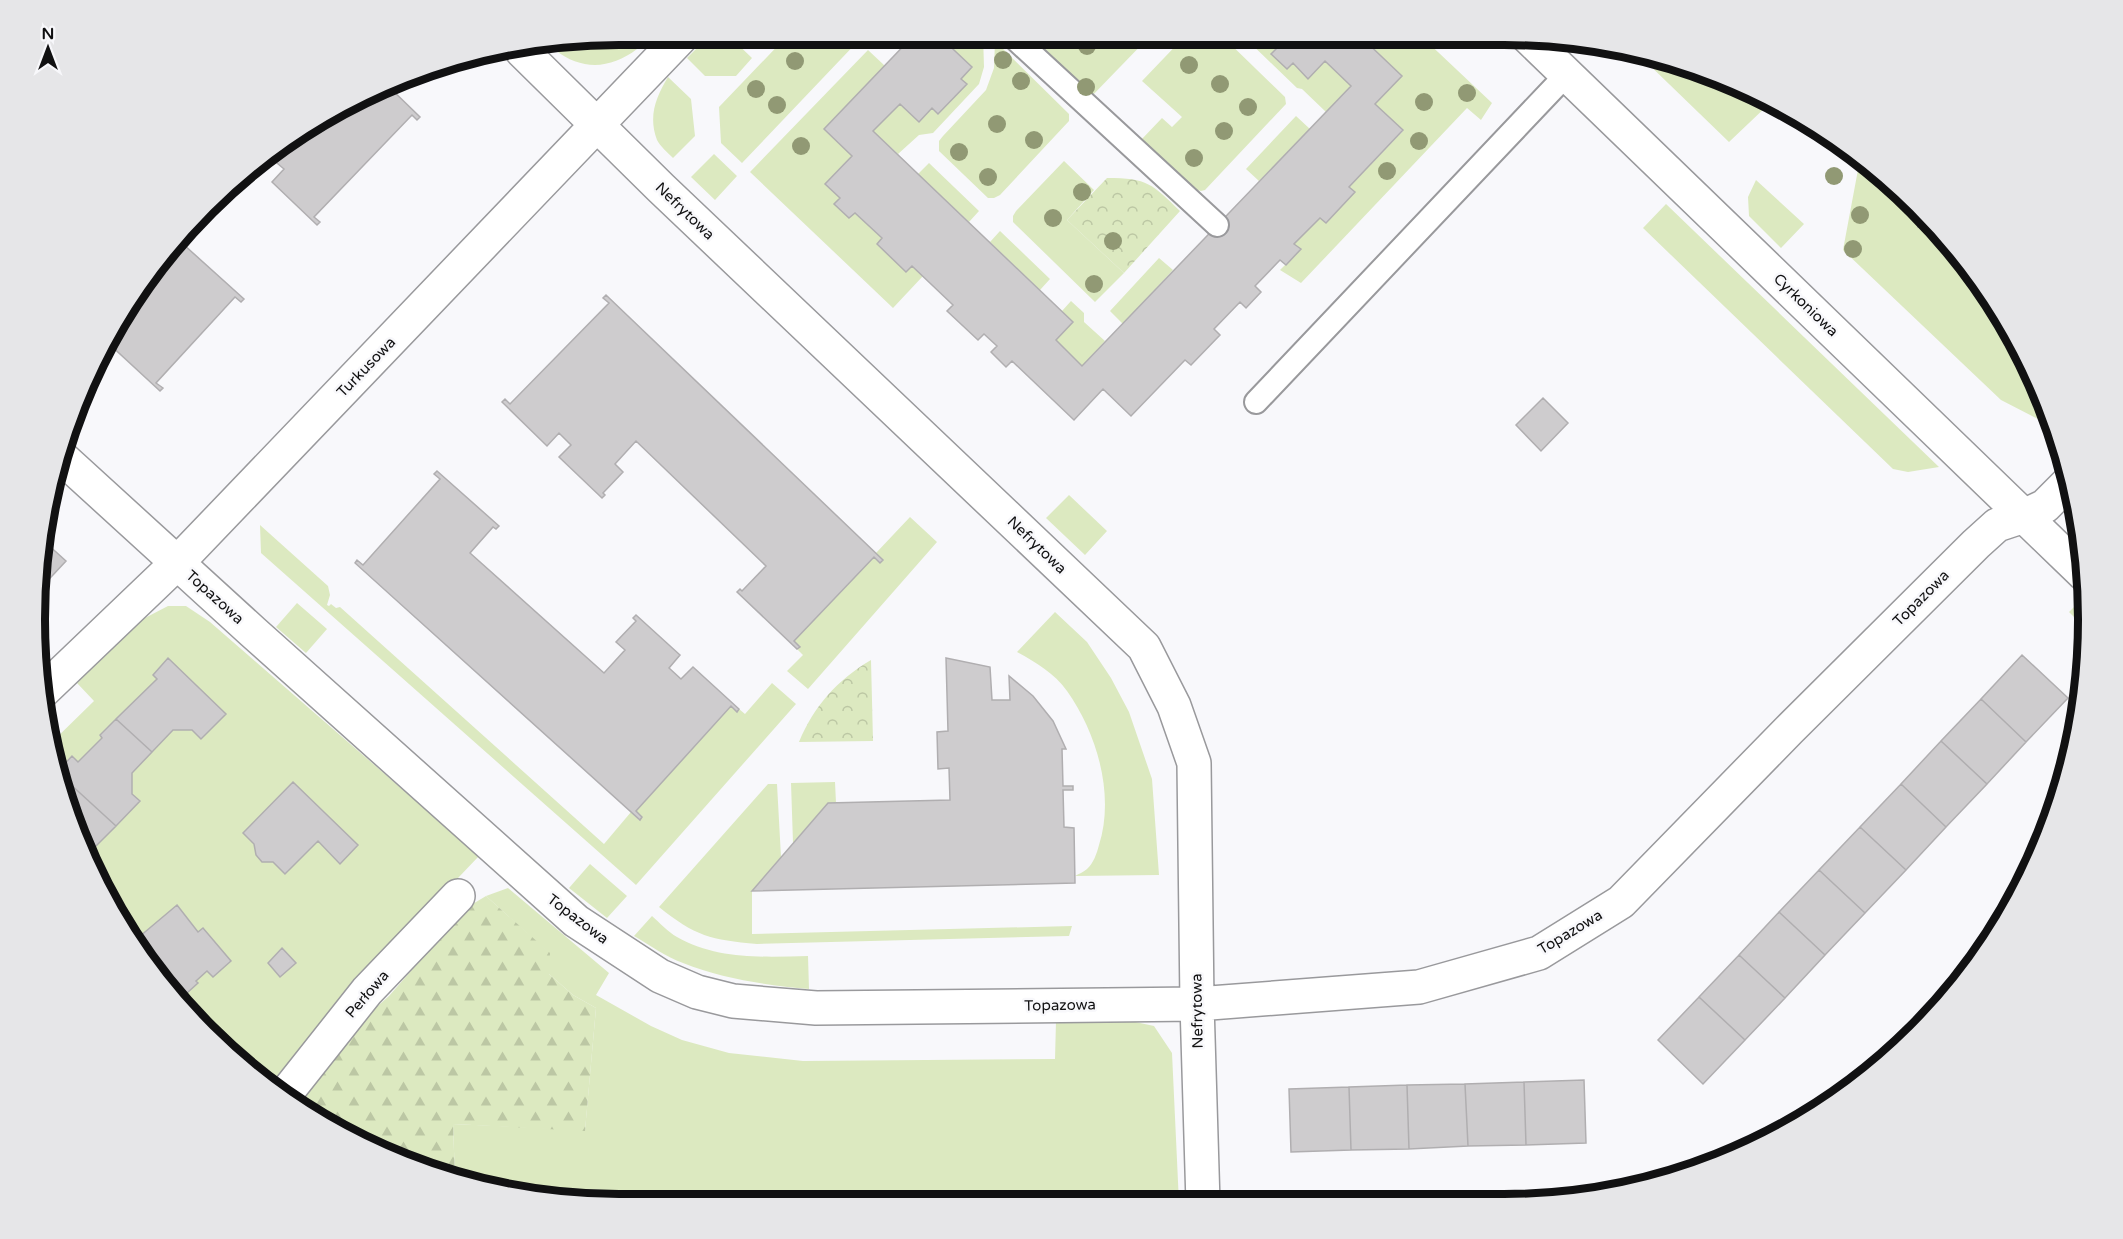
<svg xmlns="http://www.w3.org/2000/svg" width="2123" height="1239" font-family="'Varela Round',sans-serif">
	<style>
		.grass { fill: #dce9c0 }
		.forest { fill: url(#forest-firs) }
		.park { fill: url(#park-crowns) }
		.building { fill: #ceccce; stroke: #b0aeb0; stroke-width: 1.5 }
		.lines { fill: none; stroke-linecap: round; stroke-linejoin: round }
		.lane-casing { stroke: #99999c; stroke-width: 26 }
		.street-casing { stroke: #99999c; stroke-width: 36 }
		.lane { stroke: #fff; stroke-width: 22 }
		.street { stroke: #fff; stroke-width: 33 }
		.tree { fill: #919974 }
		.labels { text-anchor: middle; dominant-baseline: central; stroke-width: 5; stroke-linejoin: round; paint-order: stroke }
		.street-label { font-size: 15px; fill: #111112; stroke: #f8f8fb }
		.rim { fill: none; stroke: #111112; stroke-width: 8 }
	</style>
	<defs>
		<pattern id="forest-firs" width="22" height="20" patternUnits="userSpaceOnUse" patternTransform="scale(1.5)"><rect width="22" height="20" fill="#dce9c0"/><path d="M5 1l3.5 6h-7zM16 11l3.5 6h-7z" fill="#bcc7a4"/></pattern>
		<pattern id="park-crowns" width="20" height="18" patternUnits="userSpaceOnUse" patternTransform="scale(1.5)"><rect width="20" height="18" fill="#dce9c0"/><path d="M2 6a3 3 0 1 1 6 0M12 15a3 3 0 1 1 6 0" fill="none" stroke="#bcc7a4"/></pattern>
	</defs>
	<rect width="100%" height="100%" fill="#f8f8fb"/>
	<path class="grass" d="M620 35H623L637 49C611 69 582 71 555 50L561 44Z
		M710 35H728L752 58 736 76H705L687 58Z
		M788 35H857L861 38 742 163 721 143 719 107Z
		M938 35H983L984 67 979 84 933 133 919 135 898 154 873 131 900 104 919 122 932 108 938 114 966 85 961 79 972 67Z
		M1022 35H1151L1089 99Z
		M1186 35H1221L1285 97 1286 104 1205 190 1201 191 1194 189 1141 140 1162 118 1172 127 1182 117 1142 81Z
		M1242 35H1252L1259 42 1265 37 1277 48 1272 54 1287 69 1293 63 1308 78 1325 61 1351 86 1326 112 1302 89 1297 88Z
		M1360 36H1421L1492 103 1481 120 1467 108 1301 283 1280 270 1300 250 1294 244 1320 218 1326 222 1354 193 1349 187 1403 131 1375 104 1402 76Z
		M995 41 1069 114V121L1000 195 994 198H988L939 151V141L943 136 986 90 994 68Z
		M868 50 885 66 824 129 852 156 825 184 840 198 834 204 849 218 855 213 882 238 877 244 906 272 912 266 923 276 893 308 750 172Z
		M1639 55 1691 65 1769 104 1729 142Z
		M668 77 691 99 695 136 673 158C668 153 660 146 657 140 648 116 656 97 668 77Z
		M1296 116 1310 129 1259 181 1246 169Z
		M714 154 737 176 715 200 691 177Z
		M1860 159 1917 206 1918 227H1935L1990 294 2044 395 2048 409 2038 419 2001 400 1843 250Z
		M1064 161 1094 190 1067 220 1124 273 1095 302 1013 222V216L1016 211Z
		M929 163 979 211 969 222 918 174Z
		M1756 180 1804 224 1781 248 1749 216 1748 197Z
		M1666 204 1939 467 1908 472 1893 469 1643 228Z
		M1000 231 1050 279 1040 290 990 242Z
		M1159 258 1173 270 1123 324 1110 311Z
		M1071 301 1084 313V322L1105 341 1082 366 1056 340 1073 322 1062 311Z
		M1069 495 1107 531 1085 555 1046 518Z
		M910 517 937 542 808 689 787 671 803 655 797 649 800 646 794 641 874 557 880 563 883 560 876 553Z
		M260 525 328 586 330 595 327 605 329 606 331 604 336 608 340 607 604 844 631 812 639 820 642 817 636 811 731 706 736 711 739 709 745 714 772 683 796 704 636 885 261 553Z
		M2080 601 2087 608V630L2069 612Z
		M297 603 327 629 306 653 276 627Z
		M168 606H186L210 622 479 856 336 1006 273 1090 234 1059 156 976 113 912 66 808 49 745 94 701 77 683 143 619Z
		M1055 612 1087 642 1111 678 1129 712 1152 779 1159 875 1075 876C1078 874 1084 872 1087 869 1093 864 1097 853 1099 845 1115 795 1097 733 1067 691 1054 673 1037 663 1017 652Z
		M835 782 836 803H828L793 843 791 783Z
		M768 784H777L781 857 752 891V934L1072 926 1069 936 757 944C711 940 695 936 659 907Z
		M590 864 627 896 607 918 569 888Z
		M508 888 609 973 596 995 651 1026 682 1040 729 1053 803 1061 1055 1059 1056 1021 1126 1020 1154 1026 1172 1053 1179 1203H959L495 1186 455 1178 453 1124 585 1130 596 1008 573 995 549 974V953L486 896Z
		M652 916C660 923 668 932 677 937 717 960 764 957 808 956L809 989C766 985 723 979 683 963 666 957 650 945 634 936Z"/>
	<path class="forest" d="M486 896 550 953 549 974 573 995 596 1008 585 1131 453 1124 455 1178 431 1173 297 1107 315 1072 362 1020 389 996 466 908Z"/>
	<path class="park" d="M1107 178C1148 178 1152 184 1180 211L1124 273 1067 220Z
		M871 660 873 741 799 742C814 706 837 680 871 660Z"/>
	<path class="building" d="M914 35H938L972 67 961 79 967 84 938 114 932 108 919 122 900 104 873 131 1073 322 1056 340 1082 366 1351 86 1325 61 1308 79 1293 63 1287 69 1271 54 1277 48 1265 37 1259 43 1252 35 1360 36 1402 76 1375 104 1403 130 1349 187 1355 192 1326 223 1320 218 1294 244 1301 249 1286 265 1280 260 1255 286 1261 292 1246 308 1240 302 1214 329 1220 335 1191 365 1185 360 1131 416 1103 389 1074 420 1012 361 1006 367 991 352 997 346 984 334 978 340 947 311 953 305 912 266 906 272 877 244 882 238 855 213 849 218 834 204 840 198 825 184 852 156 824 129Z
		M386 84 420 117 417 120 412 115 314 217 320 222 317 225 272 182 284 169 271 158 259 170 253 164 264 155 360 95Z
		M1918 208 1935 227H1918Z
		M183 244 244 299 241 302 235 297 156 383 163 388 160 391 106 341 133 294 154 269 159 274 183 249 180 247Z
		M606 295 883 560 880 563 874 557 794 641 800 647 797 649 737 592 740 589 742 591 766 566 636 441 615 464 623 472 603 493 605 495 602 498 559 457 571 445 559 433 547 446 502 402 505 399 510 404 609 303 603 298Z
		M1543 398 1568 423 1541 451 1516 425Z
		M437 471 499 526 496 529 493 527 470 553 604 673 625 650 616 642 636 621 633 618 636 615 680 655 669 668 681 679 693 667 739 709 737 712 731 706 636 811 642 817 640 820 355 563 357 560 363 565 440 479 434 474Z
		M45 542 66 561 38 591Z
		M2022 655 2068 698 2026 742 1981 699Z
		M168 658 226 714 201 739 192 730H173L152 752 116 719 157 679 153 675Z
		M946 658 990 667 992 700H1010L1009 676 1033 696 1053 721 1066 749H1062L1063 786H1073V790H1063L1064 827 1074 828 1075 883 752 891 828 803 950 800 949 768 938 769 937 732 948 731Z
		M1981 699 2026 742 1987 784 1941 741Z
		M116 719 152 752 132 773V794L140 801 116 826 57 772 72 756 78 762 102 738 100 735Z
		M1941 741 1987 784 1946 827 1901 784Z
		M57 772 116 826 93 849 85 841H81L66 808Z
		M293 782 358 845 340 864 318 841 285 874 273 862H262L256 855 254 844 243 833Z
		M1901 784 1946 827 1906 870 1860 827Z
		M1860 827 1906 870 1865 913 1819 870Z
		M1819 870 1865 913 1825 955 1779 912Z
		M177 905 198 932 203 928 231 961 213 977 207 971 196 981 198 983 187 993 184 990 175 997 156 976 144 958 152 951 139 937Z
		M1779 912 1825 955 1785 998 1739 955Z
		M282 948 296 963 280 977 268 963Z
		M1739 955 1785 998 1745 1040 1699 997Z
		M1699 997 1745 1040 1703 1084 1658 1040Z
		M1584 1080 1586 1143 1526 1145 1524 1082Z
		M1524 1082 1526 1145 1468 1146 1465 1084Z
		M1465 1084 1468 1146 1409 1149 1407 1085Z
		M1407 1085 1409 1149 1351 1150 1349 1087Z
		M1349 1087 1351 1150 1291 1152 1289 1089Z"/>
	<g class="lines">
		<g class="lane-casing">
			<path id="lane" d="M1011 35 1217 225
				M1256 402 1567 74"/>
		</g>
		<g class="street-casing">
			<path id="street" d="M1527 36 2084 574
				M522 51 661 188 1144 647 1174 706 1194 763 1197 1004 1203 1203
				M59 455 253 632 576 921 660 976 697 992 733 1001 816 1008 1197 1004 1419 987 1539 953 1621 902 1789 730 1976 544 1997 525 2024 516 2045 506 2070 481
				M42 692 177 563 683 35
				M285 1098 287 1092 367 991 458 896"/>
		</g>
		<use href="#lane" class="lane"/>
		<use href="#street" class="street"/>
	</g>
	<g class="tree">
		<circle cx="1087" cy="46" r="9"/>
		<circle cx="1003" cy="60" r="9"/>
		<circle cx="795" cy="61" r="9"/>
		<circle cx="1189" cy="65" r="9"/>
		<circle cx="1021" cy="81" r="9"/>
		<circle cx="1220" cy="84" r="9"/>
		<circle cx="1086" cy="87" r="9"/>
		<circle cx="756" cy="89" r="9"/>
		<circle cx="1467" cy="93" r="9"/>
		<circle cx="1424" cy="102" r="9"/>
		<circle cx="777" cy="105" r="9"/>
		<circle cx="1248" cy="107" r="9"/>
		<circle cx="997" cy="124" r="9"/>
		<circle cx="1224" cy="131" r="9"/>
		<circle cx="1034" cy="140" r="9"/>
		<circle cx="1419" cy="141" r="9"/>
		<circle cx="801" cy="146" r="9"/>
		<circle cx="959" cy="152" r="9"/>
		<circle cx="1194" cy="158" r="9"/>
		<circle cx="1387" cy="171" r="9"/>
		<circle cx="1834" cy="176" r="9"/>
		<circle cx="988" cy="177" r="9"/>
		<circle cx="1082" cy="192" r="9"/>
		<circle cx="1860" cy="215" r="9"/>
		<circle cx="1053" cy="218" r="9"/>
		<circle cx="1113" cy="241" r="9"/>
		<circle cx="1853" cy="249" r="9"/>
		<circle cx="1094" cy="284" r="9"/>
	</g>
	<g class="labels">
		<g class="street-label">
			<text transform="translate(685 211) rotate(44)">Nefrytowa</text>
			<text transform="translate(1806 305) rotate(44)">Cyrkoniowa</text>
			<text transform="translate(366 367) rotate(-46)">Turkusowa</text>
			<text transform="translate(1037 545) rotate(44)">Nefrytowa</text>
			<text transform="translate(215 597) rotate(42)">Topazowa</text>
			<text transform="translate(1921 598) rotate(-45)">Topazowa</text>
			<text transform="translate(578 919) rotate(37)">Topazowa</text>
			<text transform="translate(1570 932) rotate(-31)">Topazowa</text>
			<text transform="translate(367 994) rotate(-49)">Perłowa</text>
			<text transform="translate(1060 1005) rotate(-1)">Topazowa</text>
			<text transform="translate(1197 1011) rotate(-91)">Nefrytowa</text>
		</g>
	</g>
	<path d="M0 0H2123V1239H0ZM619 45H1504A574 574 0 0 1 2078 619V620A574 574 0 0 1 1504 1194H619A574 574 0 0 1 45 620V619A574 574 0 0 1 619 45Z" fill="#e6e6e8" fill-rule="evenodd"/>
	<path class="rim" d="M619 45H1504A574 574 0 0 1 2078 619V620A574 574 0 0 1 1504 1194H619A574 574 0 0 1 45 620V619A574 574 0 0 1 619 45Z"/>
	<g transform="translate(48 48)" stroke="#f8f8fb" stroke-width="4.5" paint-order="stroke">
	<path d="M0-4.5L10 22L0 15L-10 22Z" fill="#111112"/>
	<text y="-9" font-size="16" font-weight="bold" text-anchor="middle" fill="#111112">N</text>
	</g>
</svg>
